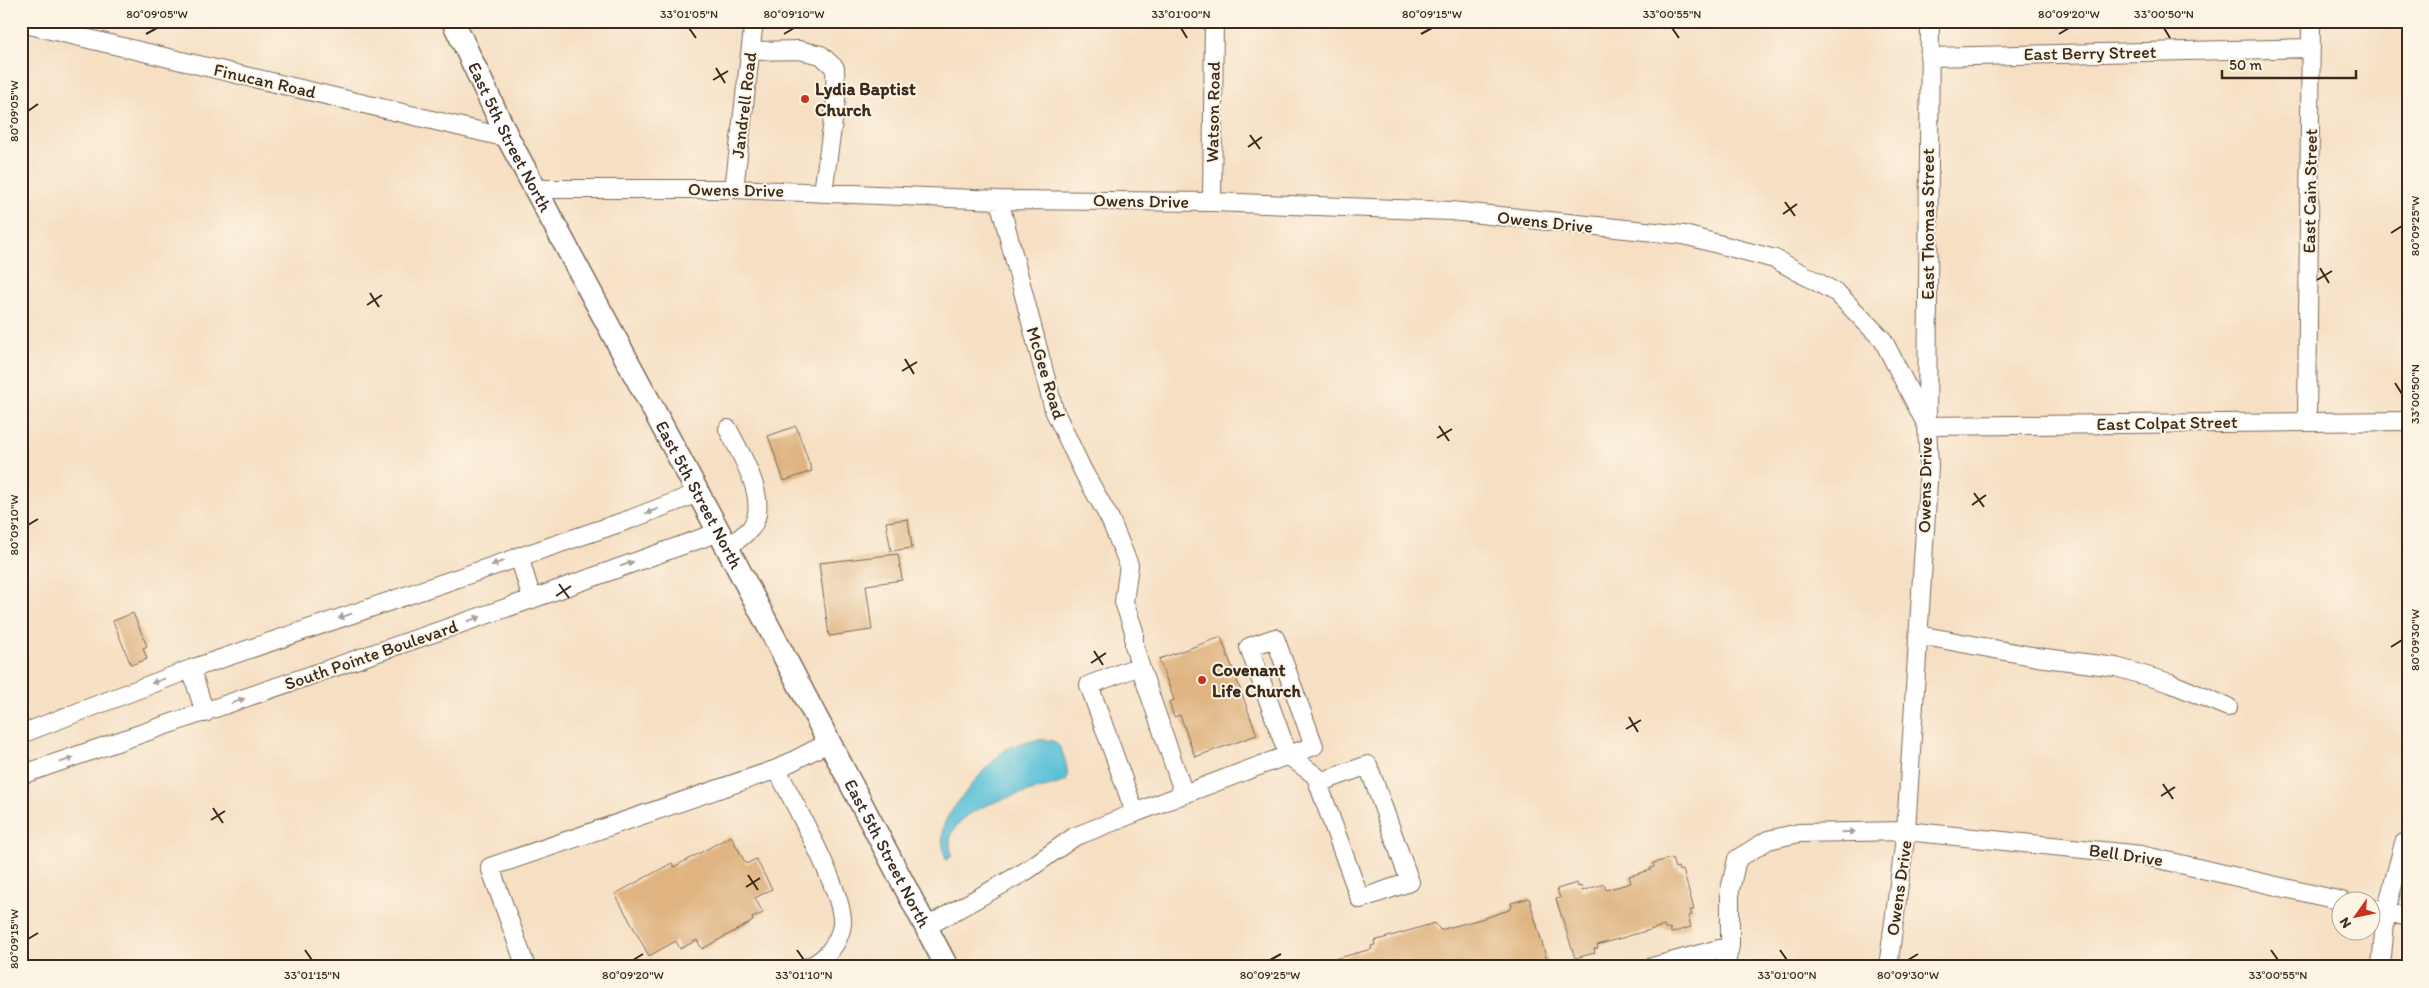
<svg xmlns="http://www.w3.org/2000/svg" width="2429" height="988" font-family="Itim,sans-serif">
	<style>
		.water { fill: #5ac1d8; stroke: #4a767b }
		.building { fill: #dfb481 }
		.lines { fill: none; stroke-linecap: round; stroke-linejoin: round }
		.minor-casing { stroke: #7c6958; stroke-width: 20 }
		.major-casing { stroke: #7c6958; stroke-width: 25 }
		.minor { stroke: #fff; stroke-width: 18 }
		.major { stroke: #fff; stroke-width: 22 }
		.oneway { fill: #a79f9a }
		.ticks { fill: none; stroke: #3b2a1e; stroke-width: 2 }
		.poi-dot { fill: #c8321e; stroke: #fcf5e5; stroke-width: 2 }
		.labels { text-anchor: middle; dominant-baseline: central; stroke-width: 4; stroke-linejoin: round; paint-order: stroke }
		.street-label { font-size: 18px; fill: #3b2a1e; stroke: #fcf5e5 }
		.poi-label { font-size: 18px; font-weight: bold; fill: #3b2a1e; stroke: #fcf5e5; text-anchor: start }
		.neatline { fill: none; stroke: #3b2a1e; stroke-width: 2 }
		.ticks-label { font-size: 12px; text-anchor: middle; fill: #3b2a1e }
	</style>
	<rect width="100%" height="100%" fill="#fcf5e5"/>
	<filter id="ink" filterUnits="userSpaceOnUse"><feTurbulence type="fractalNoise" baseFrequency=".02" numOctaves="2"/><feDisplacementMap in="SourceGraphic" scale="10" xChannelSelector="R" yChannelSelector="G"/><feConvolveMatrix kernelMatrix="1 2 1 2 8 2 1 2 1" color-interpolation-filters="sRGB"/></filter>
	<filter id="wash" filterUnits="userSpaceOnUse"><feTurbulence type="fractalNoise" baseFrequency=".0096" numOctaves="4" result="noise"/><feDisplacementMap in="SourceGraphic" scale="20" xChannelSelector="R" yChannelSelector="G"/><feGaussianBlur stdDeviation="1.12" result="paint"/><feColorMatrix in="noise" values="0 0 0 0 0 0 0 0 0 0 0 0 0 0 0 0 0 1.4 0 .05"/><feComposite in="paint" operator="in"/></filter>
	<g filter="url(#wash)">
		<rect width="100%" height="100%" fill="#f6dfc3"/>
		<path class="water" d="M1037 740C1042 740 1048 740 1053 741 1063 745 1070 772 1066 781 1036 793 956 801 950 841 950 846 951 852 952 856L946 860C943 848 940 834 945 822 951 808 994 756 1007 749 1015 744 1028 742 1037 740Z"/>
		<g id="blocks">
			<path class="building" d="M796 426 812 471 784 481 768 436Z
				M908 519 912 548 891 551 886 522Z
				M898 554 902 580 866 585 872 630 829 636 819 563Z
				M133 613 147 646 143 648 147 659 131 665 113 621Z
				M1221 637 1257 735 1195 757 1180 715 1174 717 1169 702 1174 700 1159 659Z
				M731 836 746 864 756 859 772 889 755 898 763 913 752 918 753 921 702 949 697 940 680 949 676 941 649 956 615 894 672 863 674 867Z
				M1672 858 1675 868 1678 867 1679 871 1683 870 1692 902 1694 910H1690L1692 915 1688 916 1691 927 1671 933 1670 928 1665 929 1664 926 1597 945 1598 948 1594 949 1595 953 1575 958 1556 899 1560 898 1557 889 1577 883 1578 887 1581 886 1582 891 1604 884 1606 890 1631 883 1629 876 1651 870 1650 868 1654 867 1653 863Z
				M1529 898 1549 967H1323V962L1372 949 1371 946 1375 945 1374 941 1435 923 1440 930 1488 917 1509 910 1512 907 1511 903Z"/>
		</g>
	</g>
	<g filter="url(#ink)">
		<use href="#blocks" fill-opacity="0" stroke="#7c6958" stroke-width="1"/>
		<g class="lines">
			<g class="minor-casing">
				<path id="minor" d="M1930 21 1927 426 2408 421
					M21 23 508 138
					M751 51 799 50 821 55 835 68 836 100 823 192
					M1929 57 2311 48
					M537 189H734L999 200 1212 202 1451 211 1684 235 1775 259 1837 293 1883 340 1927 426 1929 466 1906 831 1888 967
					M734 189 754 21
					M1212 202 1214 21
					M2307 421 2311 21
					M727 548C734 542 745 535 751 528 771 502 740 453 728 429
					M519 556 532 599
					M1919 635 2037 657 2116 667 2170 683 2228 707
					M1140 666 1184 794
					M191 669 205 713
					M21 734 191 669 631 519 698 493
					M777 769C792 800 845 894 842 924 840 942 825 961 808 967
					M21 775 532 599 719 532
					M1135 813C1195 790 1254 767 1314 746L1275 638 1249 647 1288 755 1316 776 1318 783 1360 899 1410 882 1368 765 1318 783
					M2372 908 2408 917
					M926 927 1026 871 1074 837 1135 813 1089 685 1140 666 1134 645V631L1124 602 1129 565 1110 519 1083 471 1054 410 999 200
					M1730 946V890L1737 859 1768 840 1799 833 1906 831 2141 855 2342 901
					M526 967 490 867 777 769 828 743
					M1652 967 1730 946 1725 967
					M2381 967 2386 911 2404 843"/>
			</g>
			<g class="major-casing">
				<g id="major">
					<path id="s1" d="M453 21 508 138 719 532 947 967"/>
				</g>
			</g>
			<use href="#minor" class="minor"/>
			<use href="#major" class="major"/>
		</g>
		<defs><path id="oneway-solid" d="M-6-.8H1V-3.2L6.5 0L1 3.2V.8H-6Z" transform="scale(1.25)"/></defs>
		<g class="oneway">
			<use href="#oneway-solid" transform="translate(652 511) rotate(159)"/>
			<use href="#oneway-solid" transform="translate(498 563) rotate(161)"/>
			<use href="#oneway-solid" transform="translate(627 564) rotate(-19)"/>
			<use href="#oneway-solid" transform="translate(345 616) rotate(161)"/>
			<use href="#oneway-solid" transform="translate(474 619) rotate(-19)"/>
			<use href="#oneway-solid" transform="translate(158 681) rotate(160)"/>
			<use href="#oneway-solid" transform="translate(238 701) rotate(-19)"/>
			<use href="#oneway-solid" transform="translate(67 760) rotate(-19)"/>
			<use href="#oneway-solid" transform="translate(1848 832) rotate(-1)"/>
		</g>
	</g>
	<path class="ticks" d="M689 28 696 38M1181 28 1187 38M1672 28 1679 38M2164 28 2170 38M146 34 157 28M784 34 794 28M1421 34 1432 28M2059 34 2069 28M716 68 725 83M713 80 728 71M28 111 38 104M1250 135 1260 149M1248 147 1262 137M1785 202 1795 216M1783 214 1797 204M2391 233 2402 226M2320 268 2329 283M2317 280 2332 271M370 293 379 307M367 305 382 295M905 359 914 374M902 371 917 362M2395 383 2402 394M1439 426 1449 441M1437 438 1452 429M1974 493 1984 507M1972 505 1986 495M28 525 38 519M559 584 569 598M556 596 571 586M2391 647 2402 640M1094 651 1103 665M1091 663 1106 653M1629 717 1638 732M1626 729 1641 720M2163 784 2173 799M2161 796 2175 787M213 808 223 823M211 820 225 811M748 875 758 890M746 887 760 878M28 939 38 933M305 950 312 960M797 950 804 960M1780 950 1787 960M2271 950 2278 960M633 960 643 954M1270 960 1281 954M1908 960 1918 954"/>
	<g class="poi-dot">
		<circle cx="805" cy="99" r="5"/>
		<circle cx="1202" cy="680" r="5"/>
	</g>
	<g class="labels">
		<g class="street-label">
			<text transform="translate(2090 53) rotate(-1)">East Berry Street</text>
			<text transform="translate(265 81) rotate(13)">Finucan Road</text>
			<text transform="translate(744 105) rotate(-83)">Jandrell Road</text>
			<text transform="translate(1213 112) rotate(-89)">Watson Road</text>
			<text stroke="none"><textPath href="#s1" startOffset="129">East 5th Street North</textPath></text>
			<text transform="translate(736 190) rotate(1)">Owens Drive</text>
			<text transform="translate(2310 191) rotate(-89)">East Cain Street</text>
			<text transform="translate(1141 201) rotate(1)">Owens Drive</text>
			<text transform="translate(1545 222) rotate(6)">Owens Drive</text>
			<text transform="translate(1928 224) rotate(-90)">East Thomas Street</text>
			<text transform="translate(1046 373) rotate(73)">McGee Road</text>
			<text transform="translate(2167 423) rotate(-1)">East Colpat Street</text>
			<text transform="translate(1925 485) rotate(-89)">Owens Drive</text>
			<text stroke="none"><textPath href="#s1" startOffset="534">East 5th Street North</textPath></text>
			<text transform="translate(371 655) rotate(-19)">South Pointe Boulevard</text>
			<text stroke="none"><textPath href="#s1" startOffset="939">East 5th Street North</textPath></text>
			<text transform="translate(2126 855) rotate(8)">Bell Drive</text>
			<text transform="translate(1899 888) rotate(-82)">Owens Drive</text>
		</g>
		<g class="poi-label">
			<text x="815" y="89">Lydia Baptist<tspan x="815" dy="21">Church</tspan></text>
			<text x="1212" y="670">Covenant<tspan x="1212" dy="21">Life Church</tspan></text>
		</g>
	</g>
	<rect width="2429" height="988" fill="none" stroke="#fcf5e5" stroke-width="55"/>
	<g transform="translate(2356 916) rotate(237)"><circle r="24" fill="#fcf5e5" stroke="#afa495"/>
	<path d="M0-4L9 19L0 12L-9 19Z" fill="#c8321e"/>
	<text y="-8" font-size="14" font-weight="bold" text-anchor="middle" fill="#3b2a1e">N</text>
	</g>
	<path d="M2222 70v8h134v-8" fill="none" stroke="#3b2a1e" stroke-width="2.5"/>
	<text x="2229" y="70" font-size="15" fill="#3b2a1e" stroke="#fcf5e5" stroke-width="4" paint-order="stroke">50 m</text>
	<rect x="28" y="28" width="2374" height="932" class="neatline"/>
	<g class="ticks-label">
		<text x="157" y="18">80°09'05"W</text>
		<text x="689" y="18">33°01'05"N</text>
		<text x="794" y="18">80°09'10"W</text>
		<text x="1181" y="18">33°01'00"N</text>
		<text x="1432" y="18">80°09'15"W</text>
		<text x="1672" y="18">33°00'55"N</text>
		<text x="2069" y="18">80°09'20"W</text>
		<text x="2164" y="18">33°00'50"N</text>
		<text transform="translate(14 111) rotate(-90)" y="4">80°09'05"W</text>
		<text transform="translate(2415 226) rotate(-90)" y="4">80°09'25"W</text>
		<text transform="translate(2415 394) rotate(-90)" y="4">33°00'50"N</text>
		<text transform="translate(14 525) rotate(-90)" y="4">80°09'10"W</text>
		<text transform="translate(2415 640) rotate(-90)" y="4">80°09'30"W</text>
		<text transform="translate(14 939) rotate(-90)" y="4">80°09'15"W</text>
		<text x="312" y="979">33°01'15"N</text>
		<text x="633" y="979">80°09'20"W</text>
		<text x="804" y="979">33°01'10"N</text>
		<text x="1270" y="979">80°09'25"W</text>
		<text x="1787" y="979">33°01'00"N</text>
		<text x="1908" y="979">80°09'30"W</text>
		<text x="2278" y="979">33°00'55"N</text>
	</g>
</svg>
